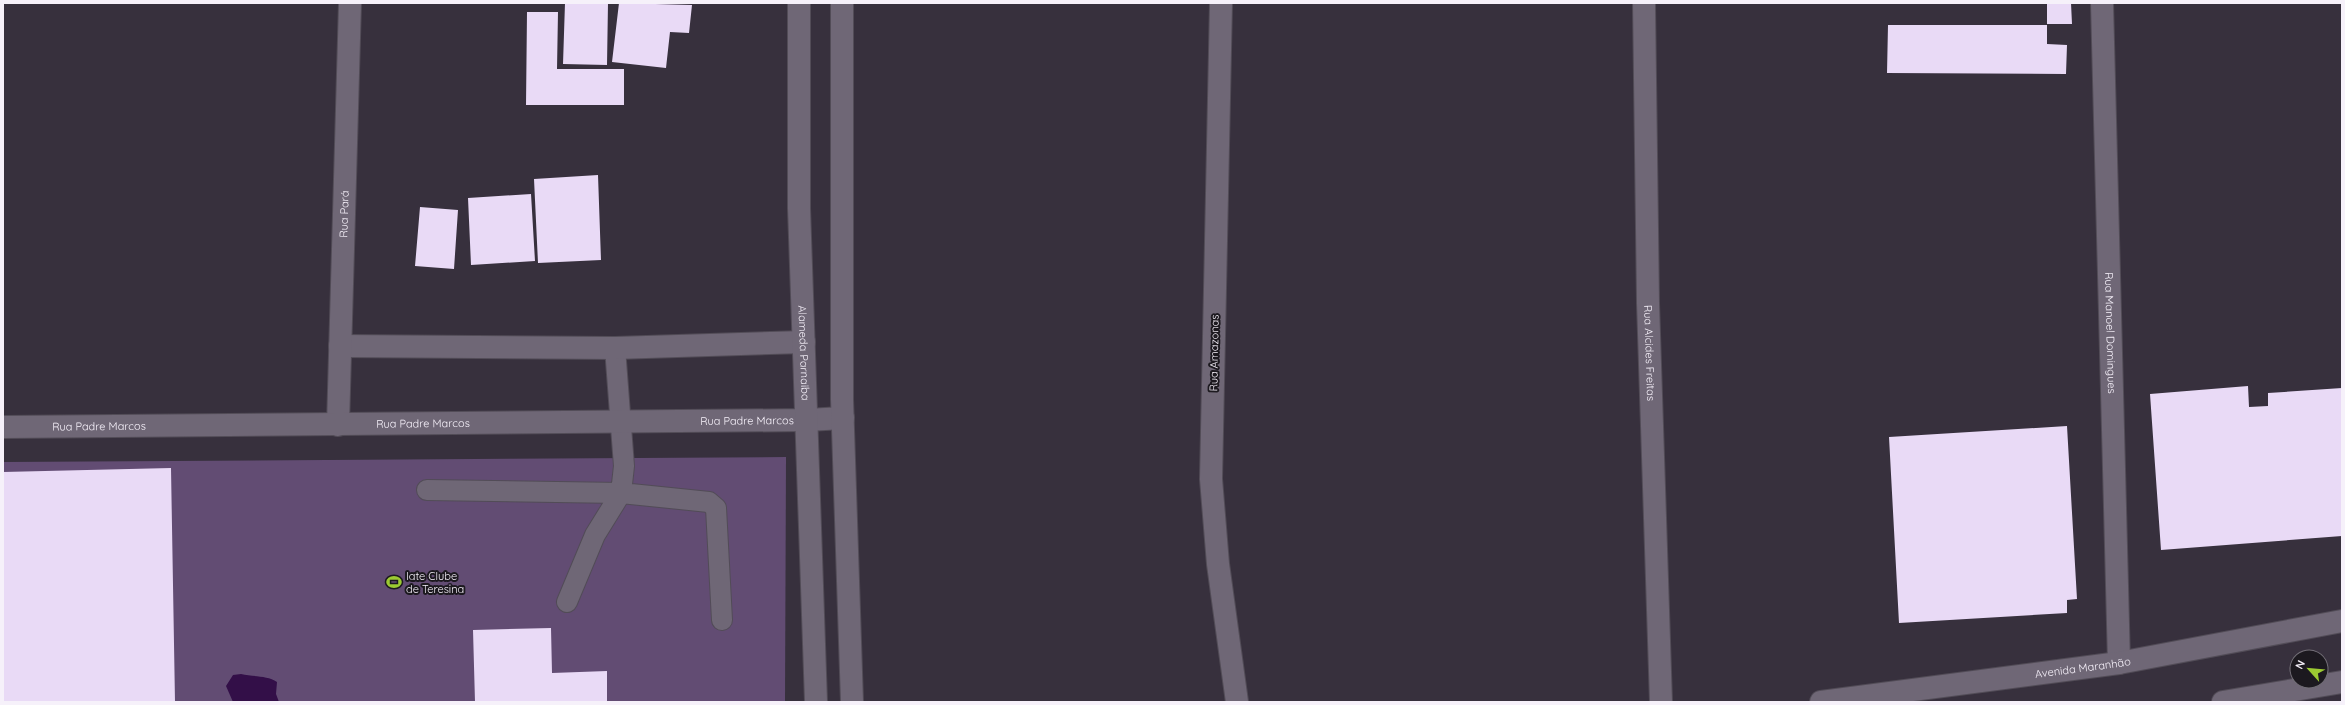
<svg xmlns="http://www.w3.org/2000/svg" width="2345" height="705" font-family="Quicksand,sans-serif">
	<style>
		.green { fill: #624c73 }
		.water { fill: #330f48 }
		.building { fill: #e9daf6 }
		.lines { fill: none; stroke-linecap: round; stroke-linejoin: round }
		.service-casing { stroke: #524c57; stroke-width: 22 }
		.minor-casing { stroke: #524c57; stroke-width: 24 }
		.secondary-casing { stroke: #524c57; stroke-width: 24 }
		.service { stroke: #6f6776; stroke-width: 20 }
		.minor { stroke: #6f6776; stroke-width: 22 }
		.secondary { stroke: #6f6776; stroke-width: 22 }
		.labels { text-anchor: middle; dominant-baseline: central; stroke-width: 4; stroke-linejoin: round; paint-order: stroke }
		.street-label { font-size: 11px; fill: #f6f1fa; stroke: #1c191f }
		.poi-label { font-size: 11px; fill: #f6f1fa; stroke: #1c191f; text-anchor: start }
	</style>
	<rect width="100%" height="100%" fill="#37303d"/>
	<path class="green" d="M786 457 785 702H3V462Z"/>
	<path class="water" d="M241 674C253 677 267 675 277 682L276 694 279 702H233L226 686 233 675Z"/>
	<path class="building" d="M565 3H608L607 65 563 64Z
		M619 3 692 5 689 33 670 32 666 68 612 62Z
		M2047 3H2071L2072 24H2047Z
		M527 12H558L557 69H624V105H526Z
		M1888 25H2047V44L2067 45 2066 74 1887 73Z
		M598 175 601 260 538 263 534 179Z
		M531 194 535 261 471 265 468 198Z
		M420 207 458 210 454 269 415 266Z
		M2248 386 2249 407 2268 406V393L2342 388V536L2161 550 2150 394Z
		M2067 426 2077 599 2067 600V613L1899 623 1889 437Z
		M171 468 175 702H3V472Z
		M551 628 552 673 607 671V702H475L473 630Z"/>
	<g class="lines">
		<g class="service-casing">
			<path id="service" d="M427 490 621 493 624 466 615 348
				M567 602 595 535 621 493 709 502 716 508 722 620"/>
		</g>
		<g class="minor-casing">
			<g id="minor">
				<path d="M1221 3 1211 479 1218 564 1237 702"/>
				<path id="s1" d="M1644 3 1648 303 1661 702"/>
				<path id="s2" d="M2102 3 2119 663"/>
				<path d="M340 346 615 348 804 342"/>
				<path id="s3" d="M338 425 350 3"/>
				<path id="s4" d="M3 427 807 420 843 418"/>
			</g>
		</g>
		<g class="secondary-casing">
			<g id="secondary">
				<path id="s5" d="M799 3V208L816 702"/>
				<path d="M842 3V399L852 702"/>
				<path id="s6" d="M1821 702 2119 663 2342 621"/>
				<path d="M2223 702 2342 682"/>
			</g>
		</g>
		<use href="#service" class="service"/>
		<use href="#minor" class="minor"/>
		<use href="#secondary" class="secondary"/>
	</g>
	<defs>
		<g id="stadium-bare" transform="scale(1.2)"><path d="M0-5a6.5 5 0 1 0 0 10a6.5 5 0 1 0 0-10ZM-3.5-1.8h7v3.6h-7Z" fill="#9cca32" stroke="#1c191f" stroke-width="2.5" paint-order="stroke"/></g>
	</defs>
	<g fill-rule="evenodd">
		<use href="#stadium-bare" x="394" y="582"/>
	</g>
	<g class="labels">
		<g class="street-label">
			<text stroke="none"><textPath href="#s3" startOffset="211">Rua Pará</textPath></text>
			<text stroke="none"><textPath href="#s2" startOffset="330">Rua Manoel Domingues</textPath></text>
			<text stroke="none"><textPath href="#s5" startOffset="350">Alameda Parnaiba</textPath></text>
			<text transform="translate(1214 353) rotate(-89)">Rua Amazonas</text>
			<text stroke="none"><textPath href="#s1" startOffset="350">Rua Alcides Freitas</textPath></text>
			<text stroke="none"><textPath href="#s4" startOffset="744">Rua Padre Marcos</textPath></text>
			<text stroke="none"><textPath href="#s4" startOffset="420">Rua Padre Marcos</textPath></text>
			<text stroke="none"><textPath href="#s4" startOffset="96">Rua Padre Marcos</textPath></text>
			<text stroke="none"><textPath href="#s6" startOffset="264">Avenida Maranhão</textPath></text>
		</g>
		<g class="poi-label">
			<text x="406" y="576">Iate Clube<tspan x="406" dy="13">de Teresina</tspan></text>
		</g>
	</g>
	<rect width="2345" height="705" fill="none" stroke="#f6f1fa" stroke-width="8"/>
	<g transform="translate(2309 669) rotate(297)"><circle r="19" fill="#1c191f" stroke="#736f77"/>
	<path d="M0-3L7 15L0 10L-7 15Z" fill="#9cca32"/>
	<text y="-6" font-size="11" font-weight="bold" text-anchor="middle" fill="#f6f1fa">N</text>
	</g>
</svg>
